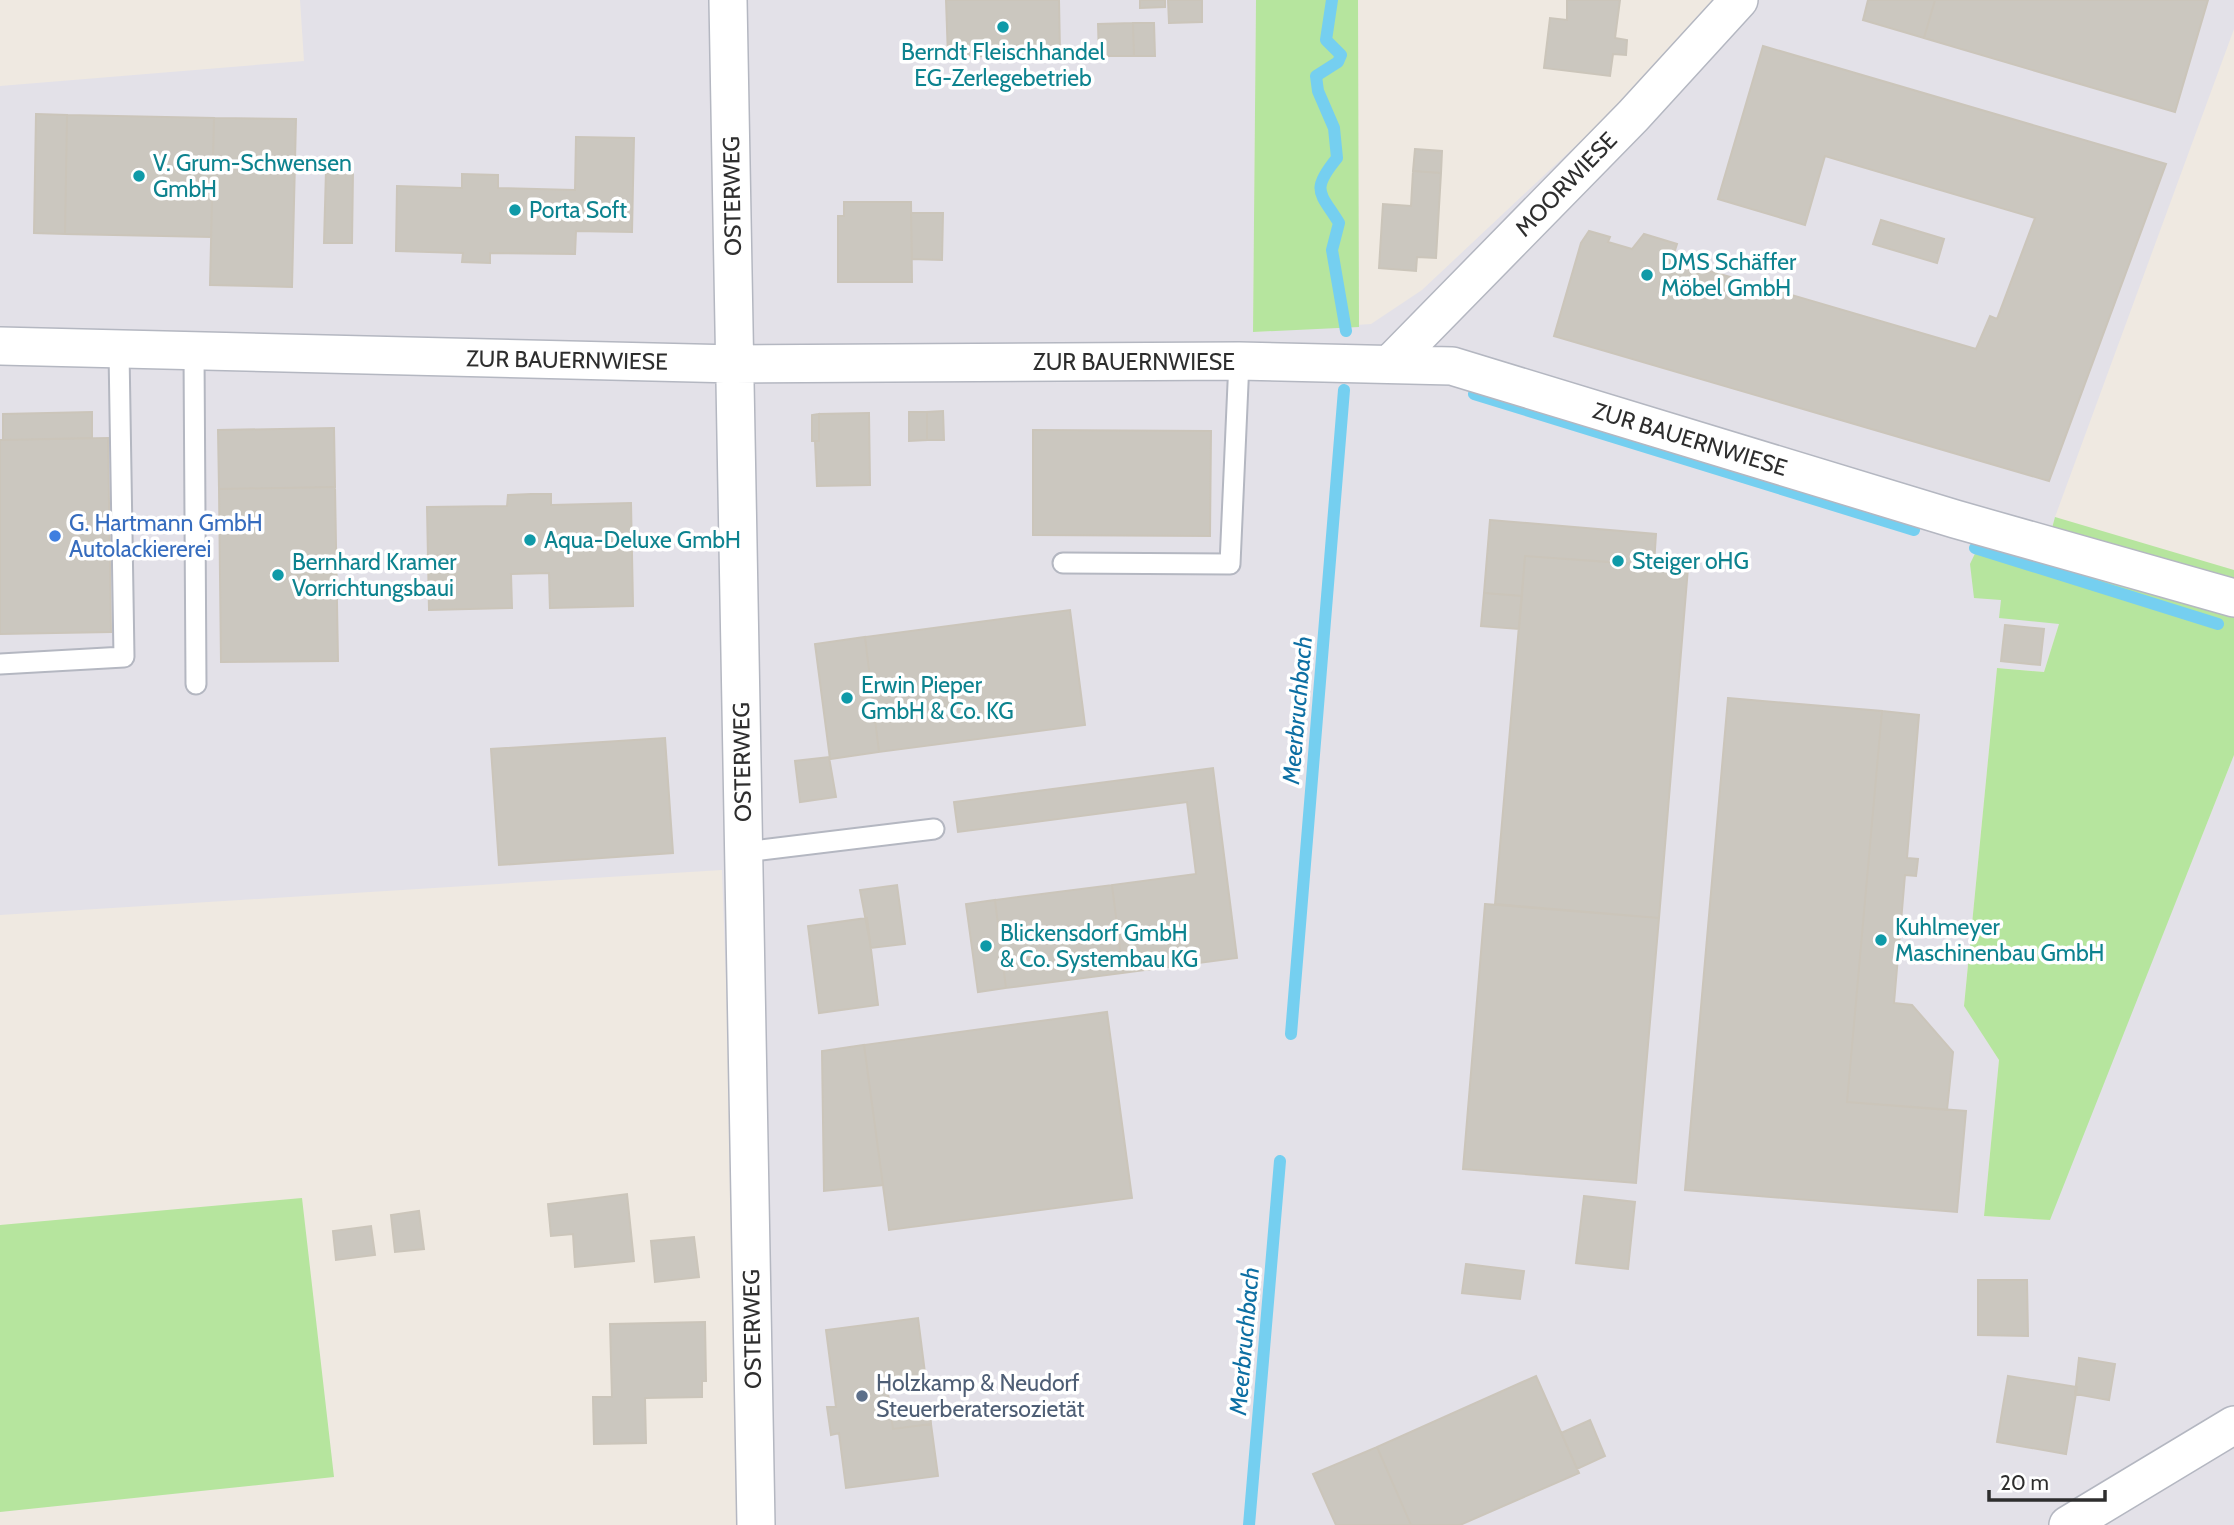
<svg xmlns="http://www.w3.org/2000/svg" width="2234" height="1525" font-family="Cabin,sans-serif">
	<style>
		.industrial { fill: #e3e1e8 }
		.green { fill: #b6e59e }
		.lines { fill: none; stroke-linecap: round; stroke-linejoin: round }
		.stream { stroke: #75cff0; stroke-width: 12 }
		.building { fill: #cbc7bf; stroke: #cbc5ba; stroke-width: 2 }
		.service-casing { stroke: #b4b7c1; stroke-width: 23 }
		.minor-casing { stroke: #b4b7c1; stroke-width: 40 }
		.service { stroke: #fff; stroke-width: 19 }
		.minor { stroke: #fff; stroke-width: 37 }
		.culture-dot { fill: #0f9aa8; stroke: #fff; stroke-width: 2.5 }
		.shop-dot { fill: #3f7fe0; stroke: #fff; stroke-width: 2.5 }
		.service-dot { fill: #5c6f8a; stroke: #fff; stroke-width: 2.5 }
		.labels { text-anchor: middle; dominant-baseline: central; stroke-width: 7; stroke-linejoin: round; paint-order: stroke }
		.culture-label { font-size: 23px; fill: #0d838f; stroke: #fff; text-anchor: start }
		.street-label { font-size: 23px; fill: #2e2e2e; stroke: #fff }
		.shop-label { font-size: 23px; fill: #366cbe; stroke: #fff; text-anchor: start }
		.service-label { font-size: 23px; fill: #4e5e75; stroke: #fff; text-anchor: start }
		.water-label { font-size: 24px; font-style: italic; fill: #0d6fa3; stroke: #fff }
	</style>
	<rect width="100%" height="100%" fill="#efe9e1"/>
	<path class="industrial" d="M300 0H1256L1253 332 1371 324 1422 290 1621 103 1716 0H2234V29L2055 517 2045 554 2001 600 2059 624 2044 672 1997 668 1964 1005 1999 1060 1984 1216 2049 1220 2234 755V1525H737L732 1151 722 870 0 915V86L304 61Z"/>
	<path class="green" d="M1256 0H1358L1359 327 1253 332Z
		M2055 517 2234 570V755L2050 1220 1984 1216 1999 1060 1964 1006 1997 668 2044 672 2059 624 1999 618 2001 600 1974 598 1970 564 1980 543 2045 554Z
		M302 1198 334 1477 0 1512V1225Z"/>
	<g class="lines">
		<path class="stream" d="M1332 0 1326 40 1341 55 1338 62 1316 76 1318 91 1334 128 1337 158C1310 191 1320 192 1339 223L1332 250 1346 331
			M1474 394 1914 530
			M1975 548 2218 624
			M1291 1034 1344 390
			M1249 1525 1280 1161"/>
	</g>
	<path class="building" d="M946 0H1059L1060 54 948 57Z
		M1140 0H1165V7L1140 8Z
		M1168 0H1202V22L1169 23Z
		M1567 0H1620L1615 38 1627 40 1626 55 1613 54 1610 76 1544 68 1550 18 1567 20Z
		M1868 0H1935L1924 38 1863 20Z
		M1935 0H2208L2175 112 1924 38Z
		M1133 23H1154L1155 56H1134Z
		M1133 23 1134 56H1099L1098 24Z
		M1763 46 2166 164 2049 481 1554 336 1581 243 1589 231 1610 237 1608 242 1632 249 1644 234 1677 244 1672 260 1976 349 1990 316 1997 319 2035 218 1825 156 1805 225 1718 199Z
		M36 114 67 115 65 234 34 233Z
		M67 115 214 118 211 237 65 234Z
		M214 118 296 119 292 287 210 285Z
		M576 137 634 138 632 232 576 231 575 254 490 253V263L462 262 463 253 396 251 397 186 462 188V174L498 175V188L575 190Z
		M1415 149 1442 151 1441 173 1413 171Z
		M326 170 353 171 352 243H324Z
		M1413 171 1441 173 1436 258 1417 257 1416 271 1379 268 1383 204 1411 206Z
		M844 202H911L912 282H838V216H844Z
		M911 213H943L942 260 912 259Z
		M1881 220 1944 239 1937 263 1873 244Z
		M943 411 944 440H927V412Z
		M92 412V438L3 440V414Z
		M909 412H927V440L909 441Z
		M869 413 870 485 817 486 815 441H819V414Z
		M819 414V441H812V415Z
		M334 428 335 487 219 489 218 430Z
		M1033 430 1211 431 1210 536 1033 535Z
		M108 438 111 632 0 634V440Z
		M335 487 338 661 221 662 219 489Z
		M531 494H551V505L631 503 633 606 550 608 549 573 511 574 512 608 429 610 427 507 507 506 508 495Z
		M1490 520 1656 534 1654 565 1525 556 1522 596 1484 593Z
		M1525 556 1688 568 1659 918 1495 904Z
		M1484 593 1522 596 1519 629 1481 626Z
		M1070 610 1085 725 879 752 865 637Z
		M2005 625 2044 629 2040 665 2001 661Z
		M865 637 879 752 830 759 815 644Z
		M1728 698 1882 711 1847 1102 1966 1111 1957 1212 1685 1190Z
		M1882 711 1919 715 1907 858 1918 859 1917 868 1916 876 1905 875 1894 1003 1912 1005 1953 1052 1947 1110 1847 1102Z
		M665 738 673 853 499 865 491 749Z
		M829 757 836 797 800 802 795 761Z
		M1213 768 1237 958 1123 973 1112 885 1196 874 1187 802 958 832 954 802Z
		M897 885 905 944 871 948 860 890Z
		M1112 885 1123 973 1006 988 995 900Z
		M995 900 1006 988 978 992 966 904Z
		M1485 904 1659 918 1636 1183 1463 1169Z
		M867 918 878 1005 819 1013 808 926Z
		M1107 1012 1132 1198 889 1230 864 1045Z
		M864 1045 883 1185 824 1191 822 1051Z
		M627 1194 634 1261 575 1267 573 1234 551 1236 548 1204Z
		M1584 1196 1635 1202 1628 1269 1576 1263Z
		M419 1211 424 1249 395 1252 391 1215Z
		M371 1226 375 1255 336 1260 333 1231Z
		M694 1237 699 1277 655 1282 651 1241Z
		M1466 1264 1524 1271 1520 1299 1462 1293Z
		M1978 1280H2027L2028 1336 1978 1335Z
		M918 1318 926 1381 887 1386 893 1429 931 1424 938 1476 846 1488 839 1433 831 1435 827 1407H836L826 1330Z
		M705 1322 706 1381H702V1397L645 1398 646 1443 594 1444 593 1397H612L610 1324Z
		M2079 1358 2115 1364 2109 1400 2075 1394Z
		M1536 1376 1579 1473 1460 1525H1411L1377 1447Z
		M2008 1376 2077 1387 2066 1454 1997 1442Z
		M930 1410 931 1424 893 1429 891 1415Z
		M1590 1420 1605 1456 1577 1469 1561 1433Z
		M1377 1447 1411 1525H1336L1313 1474Z"/>
	<g class="lines">
		<g class="service-casing">
			<path id="service" d="M194 352 196 684
				M1063 563 1230 564 1239 361
				M0 664 124 657 119 351
				M744 852 934 829"/>
		</g>
		<g class="minor-casing">
			<path id="minor" d="M728 0 756 1525
				M0 346 735 364 1239 361 1452 366 1955 519 2234 598
				M1390 364 1633 116 1739 0
				M2068 1525 2234 1425"/>
		</g>
		<use href="#service" class="service"/>
		<use href="#minor" class="minor"/>
	</g>
	<g class="culture-dot">
		<circle cx="1003" cy="27" r="7"/>
		<circle cx="139" cy="176" r="7"/>
		<circle cx="515" cy="210" r="7"/>
		<circle cx="1647" cy="275" r="7"/>
		<circle cx="530" cy="540" r="7"/>
		<circle cx="1618" cy="561" r="7"/>
		<circle cx="278" cy="575" r="7"/>
		<circle cx="847" cy="698" r="7"/>
		<circle cx="1881" cy="940" r="7"/>
		<circle cx="986" cy="946" r="7"/>
	</g>
	<circle class="shop-dot" cx="55" cy="536" r="7"/>
	<circle class="service-dot" cx="862" cy="1396" r="7"/>
	<g class="labels">
		<g class="culture-label">
			<text x="1003" y="52" text-anchor="middle">Berndt Fleischhandel<tspan x="1003" dy="26">EG-Zerlegebetrieb</tspan></text>
			<text x="153" y="163">V. Grum-Schwensen<tspan x="153" dy="26">GmbH</tspan></text>
			<text x="529" y="210">Porta Soft</text>
			<text x="1661" y="262">DMS Schäffer<tspan x="1661" dy="26">Möbel GmbH</tspan></text>
			<text x="544" y="540">Aqua-Deluxe GmbH</text>
			<text x="1632" y="561">Steiger oHG</text>
			<text x="292" y="562">Bernhard Kramer<tspan x="292" dy="26">Vorrichtungsbaui</tspan></text>
			<text x="861" y="685">Erwin Pieper<tspan x="861" dy="26">GmbH &amp; Co. KG</tspan></text>
			<text x="1895" y="927">Kuhlmeyer<tspan x="1895" dy="26">Maschinenbau GmbH</tspan></text>
			<text x="1000" y="933">Blickensdorf GmbH<tspan x="1000" dy="26">&amp; Co. Systembau KG</tspan></text>
		</g>
		<g class="street-label">
			<text transform="translate(1566 184) rotate(-46)">MOORWIESE</text>
			<text transform="translate(732 196) rotate(-91)">OSTERWEG</text>
			<text transform="translate(567 360) rotate(1)">ZUR BAUERNWIESE</text>
			<text x="1134" y="362">ZUR BAUERNWIESE</text>
			<text transform="translate(1690 439) rotate(17)">ZUR BAUERNWIESE</text>
			<text transform="translate(742 762) rotate(-91)">OSTERWEG</text>
			<text transform="translate(752 1329) rotate(-91)">OSTERWEG</text>
		</g>
		<g class="shop-label">
			<text x="69" y="523">G. Hartmann GmbH<tspan x="69" dy="26">Autolackiererei</tspan></text>
		</g>
		<g class="service-label">
			<text x="876" y="1383">Holzkamp &amp; Neudorf<tspan x="876" dy="26">Steuerberatersozietät</tspan></text>
		</g>
		<g class="water-label">
			<text transform="translate(1297 710) rotate(-85)">Meerbruchbach</text>
			<text transform="translate(1244 1341) rotate(-85)">Meerbruchbach</text>
		</g>
	</g>
	<path d="M1989 1490v10h116v-10" fill="none" stroke="#2e2e2e" stroke-width="3.5"/>
	<text x="2000" y="1490" font-size="21" fill="#2e2e2e" stroke="#ffffff" stroke-width="5" paint-order="stroke">20 m</text>
</svg>
